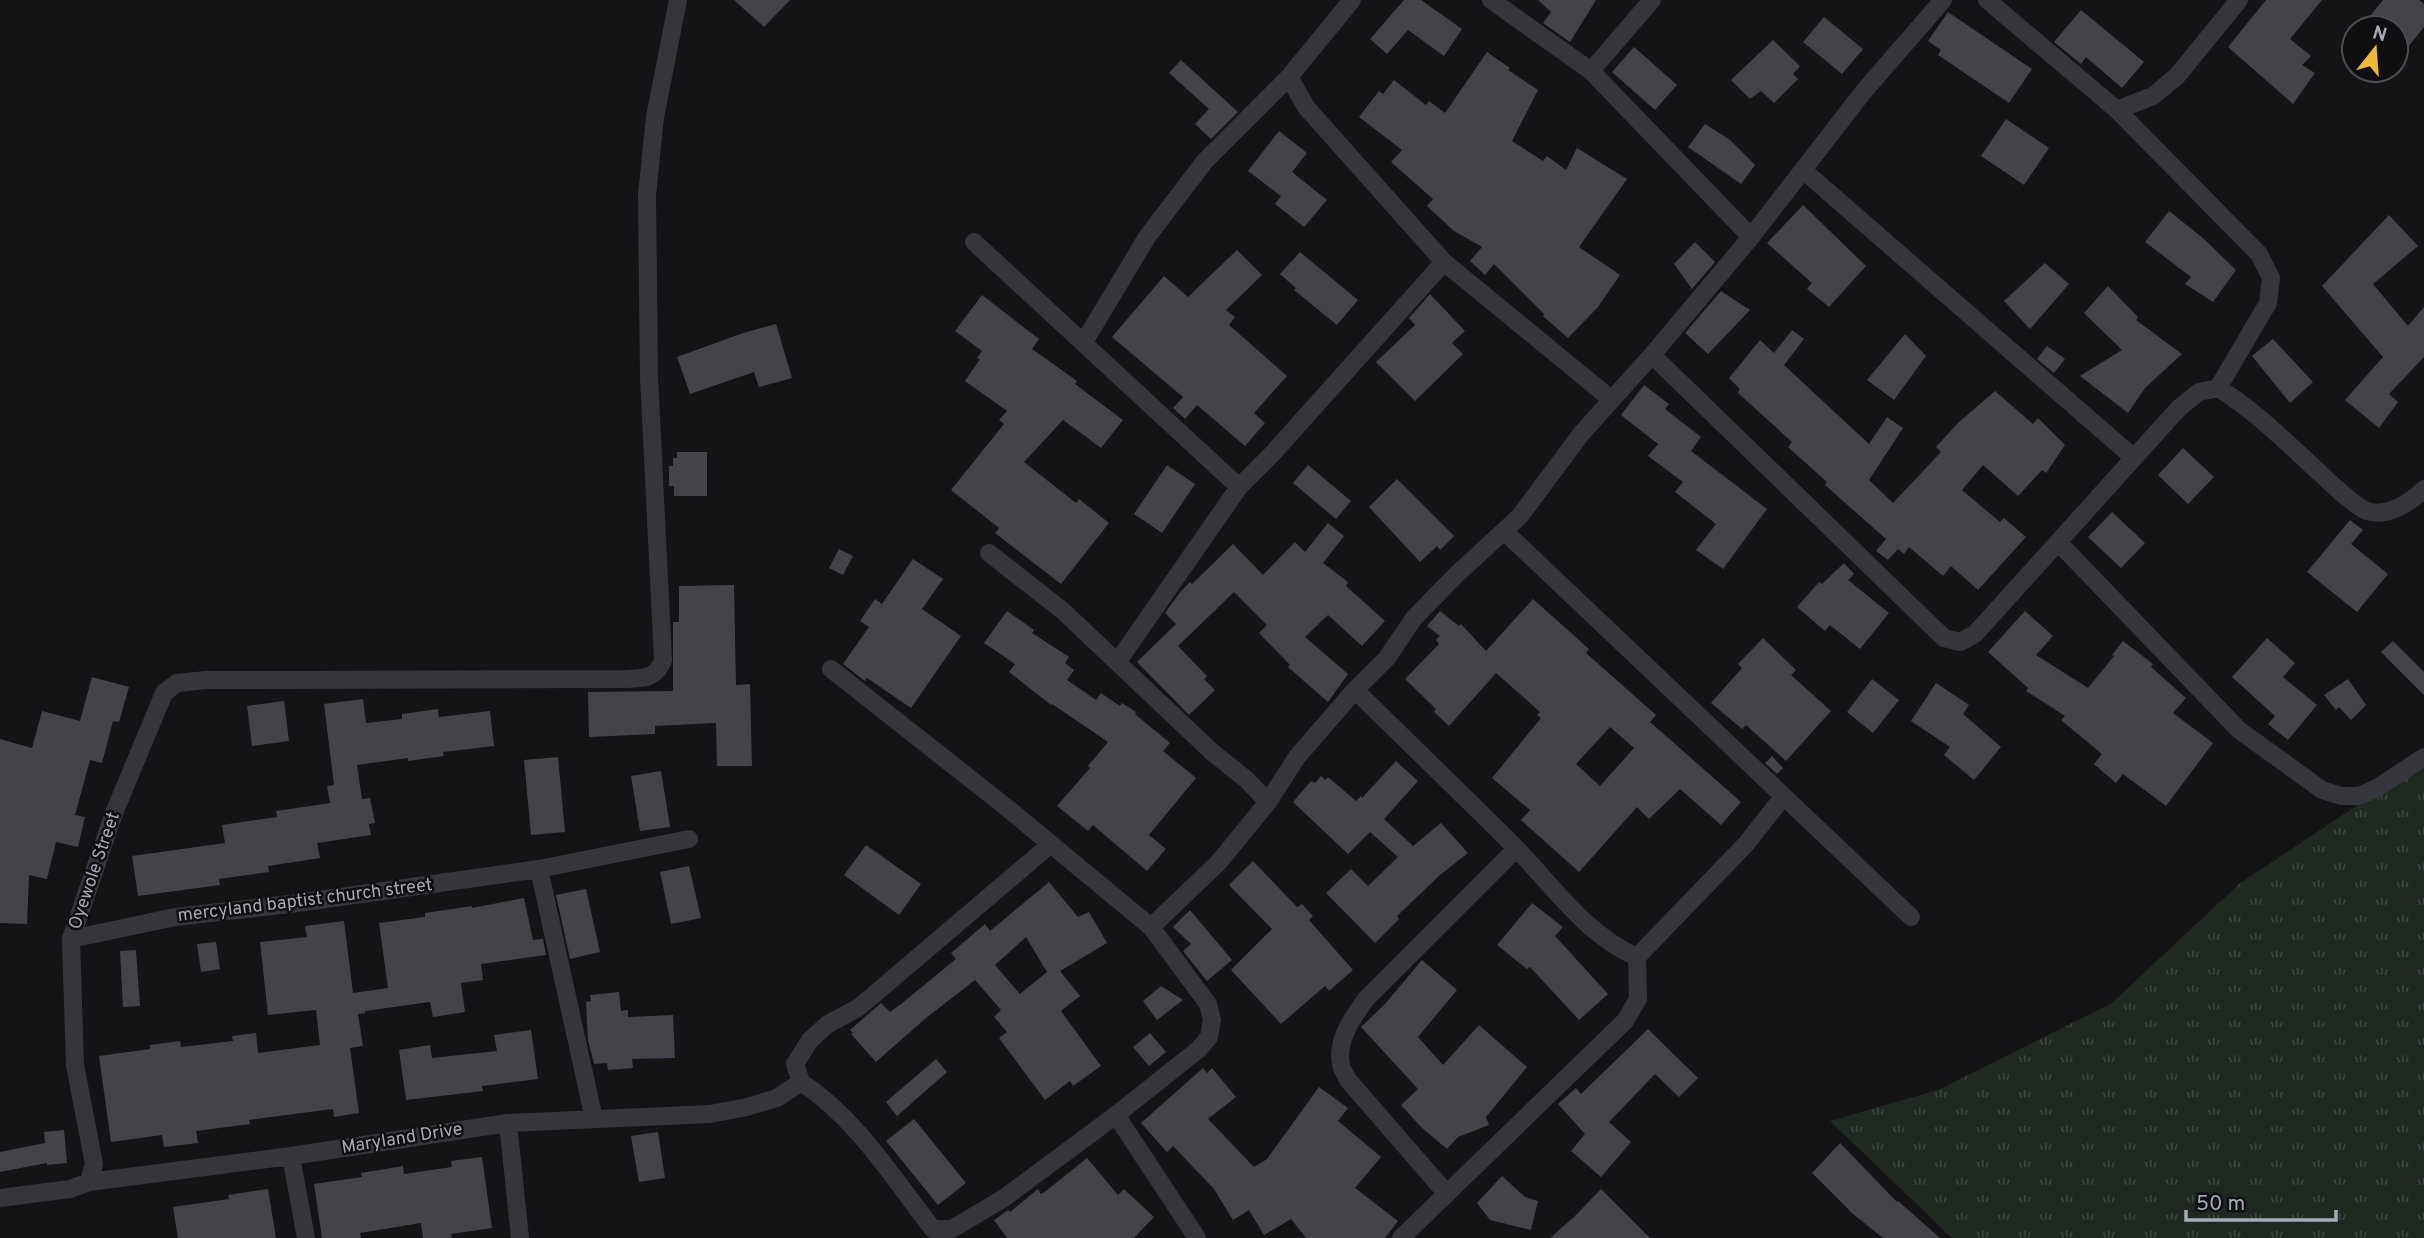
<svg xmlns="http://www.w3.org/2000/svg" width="2424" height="1238" font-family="Overpass,sans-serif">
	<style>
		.park { fill: url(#park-tufts) }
		.building { fill: #434449; fill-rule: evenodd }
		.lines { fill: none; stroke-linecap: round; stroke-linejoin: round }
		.street { stroke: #35363b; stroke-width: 18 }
		.labels { text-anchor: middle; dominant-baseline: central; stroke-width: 5; stroke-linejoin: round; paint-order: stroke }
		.street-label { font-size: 18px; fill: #a6aab5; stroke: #0f0f11 }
	</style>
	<defs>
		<pattern id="park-tufts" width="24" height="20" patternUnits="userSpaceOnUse" patternTransform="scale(1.75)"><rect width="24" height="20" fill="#202822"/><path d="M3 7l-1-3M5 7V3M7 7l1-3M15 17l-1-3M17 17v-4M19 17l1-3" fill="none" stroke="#3d4440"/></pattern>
	</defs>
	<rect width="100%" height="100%" fill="#141416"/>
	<path class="park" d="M2424 761V1238H1952L1830 1121 1938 1090 2112 1003 2239 884Z"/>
	<path class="building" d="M734 0H790L764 27Z
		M1404 0H1421L1462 29 1444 56 1408 30 1387 54 1370 39Z
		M1538 0H1596L1570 42 1543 23 1551 12Z
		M2266 0H2322L2290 39 2311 56 2302 65 2315 73 2293 104 2228 47Z
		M2383 0H2419L2424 4V27L2396 62V28H2374L2366 21Z
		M2081 10 2144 62 2122 88 2086 57 2081 64 2054 42Z
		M1948 12 2032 69 2009 103 1938 55 1941 50 1928 41Z
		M1824 17 1863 49 1842 74 1803 42Z
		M1773 40 1800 66 1793 74 1798 79 1774 103 1761 91 1750 99 1731 80Z
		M1634 47 1677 85 1655 110 1612 72Z
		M1487 52 1510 68 1508 70 1538 90 1512 141 1543 161 1547 156 1566 170 1577 148 1627 179 1579 247 1620 275 1598 307 1568 338 1543 316 1544 314 1494 264 1485 275 1470 261 1482 247 1454 231 1427 206 1433 199 1391 162 1402 150 1359 117 1379 91 1383 94 1394 80 1426 105 1429 101 1445 113Z
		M1181 60 1238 112 1211 139 1195 124 1209 109 1169 73Z
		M2006 119 2049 148 2024 185 1981 156Z
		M1705 124 1730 140 1755 165 1741 184 1688 147Z
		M1279 131 1307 153 1292 172 1327 200 1304 227 1275 204 1281 196 1248 171Z
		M1803 205 1866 266 1829 307 1807 289 1812 283 1767 243Z
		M2169 211 2204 239 2236 270 2213 302 2185 284 2191 277 2145 242Z
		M2389 215 2418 246 2373 284 2408 326 2424 307V357L2389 394 2398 402 2379 428 2345 400 2383 357 2322 286Z
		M1695 242 1715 262 1692 289 1674 264Z
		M1237 250 1262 275 1226 310 1235 317 1229 325 1287 376 1254 413 1265 423 1245 446 1197 405 1185 419 1173 408 1183 397 1112 337 1164 276 1188 297Z
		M1300 252 1358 300 1337 325 1294 290 1296 288 1280 274Z
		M2045 263 2069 284 2030 329 2004 301Z
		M2108 286 2138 317 2136 320 2182 354 2145 388 2128 413 2080 376 2122 350 2084 313Z
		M1721 291 1750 310 1708 354 1685 333Z
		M1430 294 1465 331 1452 343 1463 354 1415 401 1376 362 1415 325 1409 318Z
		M982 295 1039 339 1032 349 1077 381 1075 384 1123 420 1101 448 1063 420 1024 462 1076 503 1079 499 1109 523 1061 584 995 533 999 528 951 490 1004 424 999 420 1007 411 965 381 980 359 977 358 982 351 955 331Z
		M776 324 792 378 759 387 754 372 690 394 677 357 743 333Z
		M1792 330 1804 339 1784 365 1869 444 1887 417 1903 428 1869 480 1893 503 1941 452 1936 447 1958 423 1995 391 2033 424 2038 418 2065 445 2046 473 2042 470 2018 496 1983 465 1962 490 2000 522 2004 518 2026 537 1978 590 1951 566 1943 576 1909 547 1904 554 1898 549 1888 560 1876 551 1886 539 1825 485 1827 482 1788 447 1792 442 1738 393 1740 389 1729 378 1760 340 1774 353Z
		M1905 334 1926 356 1894 400 1867 380Z
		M2273 339 2313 382 2290 403 2252 356Z
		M2047 346 2065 359 2054 373 2037 359Z
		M1644 385 1669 404 1665 409 1701 437 1691 451 1767 509 1723 569 1696 550 1716 524 1675 492 1683 482 1648 456 1658 444 1621 415Z
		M2183 448 2214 477 2188 504 2158 475Z
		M677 452H707V496H674V486H669V466H673V458H677Z
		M1167 465 1195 484 1162 533 1134 514Z
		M1308 465 1351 501 1336 519 1293 483Z
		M1397 479 1454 536 1440 550 1437 546 1420 562 1369 507Z
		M2112 512 2145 543 2121 568 2088 537Z
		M2350 520 2363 530 2351 544 2388 574 2357 612 2307 572Z
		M1328 523 1344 536 1323 563 1348 582 1346 586 1385 621 1362 646 1328 615 1305 637 1348 674 1328 702 1288 667 1290 665 1259 633 1267 625 1234 592 1178 646 1207 676 1204 679 1215 690 1189 715 1137 662 1176 624 1165 613 1181 591 1190 582 1192 584 1233 544 1263 575 1295 542 1305 552Z
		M839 549 853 556 843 575 829 568Z
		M913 559 943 579 922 609 961 636 911 708 867 678 865 681 843 664 869 627 860 621 875 599 882 604Z
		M1844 563 1854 574 1848 580 1889 613 1860 649 1830 625 1825 631 1797 607 1819 582 1822 584Z
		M734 585 736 685 750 684 752 766H717L716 723 655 726V734L589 737 588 692 673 691V622H679V586Z
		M1533 599 1589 649 1586 653 1656 715 1650 722 1741 802 1721 825 1680 789 1649 819 1637 807 1579 872 1521 820 1530 810 1492 778 1541 718 1537 715 1540 712 1496 673 1449 726 1434 712 1436 709 1405 679 1439 644 1436 640 1440 636 1427 626 1440 611 1459 626 1461 624 1486 651ZM1610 727 1634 748 1600 786 1576 764Z
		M1007 611 1034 630 1032 633 1069 657 1065 663 1074 670 1067 680 1096 700 1101 693 1120 706 1122 703 1136 712 1135 714 1170 743 1163 751 1196 778 1149 835 1166 849 1147 871 1093 825 1088 831 1057 806 1090 768 1088 766 1108 742 1052 704 1051 705 1009 672 1015 664 984 643Z
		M2025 611 2053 636 2036 655 2088 688 2114 656 2112 655 2123 641 2153 664 2151 667 2186 698 2173 713 2213 743 2166 806 2123 774 2116 783 2094 764 2102 754 2061 720 2065 716 2026 691 2028 688 1988 652Z
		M1763 638 1796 670 1791 675 1831 711 1786 761 1746 725 1742 729 1711 703 1742 668 1738 664Z
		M2267 638 2295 663 2283 677 2317 705 2288 740 2268 724 2275 716 2232 677Z
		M2393 641 2424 672V695L2381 652Z
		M92 677 129 687 119 722 113 721 102 763 90 760 75 815 85 817 78 847 56 842 47 879 29 875 27 924 0 923V739L32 748 42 711 80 721Z
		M1872 679 1899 700 1873 733 1847 712Z
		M2348 679 2366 705 2351 720 2339 707 2336 710 2324 695Z
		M1936 683 1969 705 1963 714 2001 747 1974 780 1944 755 1950 747 1911 721Z
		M363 699 366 723 402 719V714L438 709 439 717 490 711 494 746 443 752 444 756 408 761V758L357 765 362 799 370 798 375 823 369 824 371 835 317 843 320 858 268 866 269 872 219 879 220 885 138 896 132 856 225 843 222 825 277 817 276 811 330 803 327 786 334 785 324 704Z
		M284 701 289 741 252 746 247 706Z
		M1772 756 1783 768 1777 774 1765 763Z
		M558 757 565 832 531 835 524 760Z
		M1396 761 1418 781 1384 819 1413 846 1441 823 1468 853 1440 875 1397 916 1399 919 1375 943 1326 893 1351 869 1368 886 1398 857 1370 832 1348 854 1293 802 1311 781 1315 783 1321 776 1325 780 1328 777 1356 801 1361 796 1362 798Z
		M661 771 670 827 640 831 631 776Z
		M866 845 921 884 899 915 844 875Z
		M1253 861 1297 907 1302 904 1313 916 1309 920 1353 970 1329 991 1325 986 1281 1024 1231 970 1272 929 1229 885Z
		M689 866 701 918 671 924 660 872Z
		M1049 882 1078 917 1089 912 1107 943 1060 971 1080 996 1061 1011 1101 1066 1073 1086 1070 1081 1045 1100 999 1038 1007 1032 994 1017 1001 1010 975 980 926 1018 876 1062 851 1034 853 1033 850 1030 881 1003 890 1012 901 1004 956 959 951 953 985 924 990 931ZM1026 937 1047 972 1020 994 995 965Z
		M586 889 600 952 570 959 556 895Z
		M524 898 533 940 543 939 546 955 481 964 483 980 461 983 465 1012 433 1017 430 1002 365 1011V1013L358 1014 363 1046 350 1048 359 1113 334 1117 333 1109 249 1120 250 1124 196 1131 198 1143 164 1147 162 1135 111 1142 99 1056 150 1049V1045L180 1041 181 1047 233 1041 232 1036 256 1033 258 1053 320 1045 316 1010 268 1015 260 942 307 937 305 926 344 921 353 993 388 988 379 923 425 917V913L472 906V908Z
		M1532 903 1563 927 1555 936 1608 994 1579 1020 1530 967 1527 969 1497 945Z
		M1190 910 1232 960 1207 981 1183 951 1191 944 1173 927Z
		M216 942 220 969 201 972 197 944Z
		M136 950 140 1006 123 1007 120 951Z
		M1422 960 1457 990 1418 1037 1443 1065 1479 1025 1527 1067 1486 1117 1489 1125 1458 1137 1447 1149 1421 1127 1401 1105 1418 1089 1361 1027 1385 1004Z
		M1161 986 1183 1000 1157 1020 1143 1001Z
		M619 992 621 1011 628 1010V1017L673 1015 675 1058 632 1059 633 1068 608 1070 607 1063 594 1064 588 1040 586 1002 591 1001 590 995Z
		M1648 1029 1698 1078 1679 1097 1655 1074 1609 1122 1631 1142 1601 1177 1571 1151 1585 1134 1558 1104 1576 1088 1581 1094Z
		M531 1030 538 1079 482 1086 483 1091 406 1100 399 1050 430 1045 432 1058 497 1051 494 1035Z
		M1150 1033 1166 1052 1149 1066 1133 1047Z
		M936 1059 947 1072 897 1116 886 1102Z
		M1203 1068 1207 1073 1212 1068 1236 1097 1208 1119 1254 1167 1267 1159 1319 1087 1348 1108 1338 1121 1381 1157 1355 1188 1398 1221 1385 1238H1306L1291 1219 1264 1235 1249 1210 1233 1220 1214 1189 1173 1146 1167 1152 1141 1123Z
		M914 1119 966 1183 938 1205 886 1141Z
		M64 1130 67 1163 47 1165V1163L0 1172V1152L45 1143 44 1132Z
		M658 1132 665 1178 639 1182 631 1136Z
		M1840 1143 1897 1202 1898 1201 1940 1238H1883L1853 1214 1812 1173Z
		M482 1157 492 1228 451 1234 452 1238H423L421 1223 360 1233 361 1238H322L314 1184 362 1177 361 1173 403 1166 404 1174 452 1167 451 1161Z
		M1087 1158 1118 1195 1124 1189 1154 1217 1134 1238H1007L994 1220 1008 1210 1010 1212 1038 1189 1041 1194 1046 1191Z
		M1502 1176 1525 1197 1538 1201 1531 1230 1490 1220 1477 1203Z
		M268 1189 276 1238H178L173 1207 229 1199 228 1195Z
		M1601 1189 1650 1238H1550L1574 1217Z"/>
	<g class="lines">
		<path class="street" d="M1352 0 1289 77 1306 107 1444 262 1612 400
			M1491 0 1591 71 1751 237
			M1987 0 2117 110 2259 254 2271 278 2268 303 2218 388
			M1591 71 1652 0
			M2117 110 2153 96 2177 76 2239 0
			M1803 170 2134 458
			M974 242 1239 487
			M1084 342 1147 237 1205 161 1289 77
			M1652 355 1944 638 1960 642 1975 634 2179 408 2199 392 2218 388C2256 411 2288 444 2321 474 2330 483 2356 507 2367 511 2387 518 2411 502 2424 489
			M1504 531 1911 917
			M2058 542 2239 730 2322 790 2341 796H2359L2377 788 2424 757
			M989 553 1063 611 1212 752 1247 780 1268 802
			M1118 661 1239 487 1273 453 1444 262
			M831 669 1006 807 1151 927 1208 1004 1212 1020 1209 1037 1199 1049 1116 1115 1004 1198 952 1229H933
			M1355 690C1408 742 1462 794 1515 847 1553 886 1586 935 1637 957L1638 999 1625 1021 1401 1238
			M539 869 594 1119
			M1151 927 1219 862 1268 802 1297 757 1355 690 1387 658 1414 618 1455 576 1520 516 1581 434 1652 355 1751 237 1864 91 1943 0
			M71 939 175 917 290 904 539 869 689 839
			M1637 957 1746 844 1783 797
			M1116 1115 1197 1238
			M508 1123 520 1238
			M291 1156 306 1238
			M89 1182 94 1164 75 1065 71 939 114 813 164 693 177 683 206 680 626 679C644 678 656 679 663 660L649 377 647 195 655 117 678 0
			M1447 1194 1348 1080C1346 1075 1341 1069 1341 1064 1336 1040 1353 1017 1366 999L1516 849
			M0 1198 70 1189 89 1182 291 1156 508 1123 710 1114 747 1107 777 1098 801 1082
			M933 1229C893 1178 856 1118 801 1082L795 1064 810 1040 828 1024 858 1008 1051 844"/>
	</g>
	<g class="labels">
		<g class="street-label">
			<text transform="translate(95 871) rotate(-71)">Oyewole Street</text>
			<text transform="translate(305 901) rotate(-7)">mercyland baptist church street</text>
			<text transform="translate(402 1139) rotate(-9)">Maryland Drive</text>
		</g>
	</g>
	<g transform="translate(2375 49) rotate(17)"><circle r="33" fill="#0f0f11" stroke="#4b4d53" stroke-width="2"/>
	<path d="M0-5L12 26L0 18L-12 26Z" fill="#ebb837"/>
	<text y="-10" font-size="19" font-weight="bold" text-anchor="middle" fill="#a6aab5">N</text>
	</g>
	<path d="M2186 1210v10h150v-10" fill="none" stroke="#a6aab5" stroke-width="3.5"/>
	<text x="2196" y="1210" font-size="21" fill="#a6aab5" stroke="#0f0f11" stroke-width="5" paint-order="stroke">50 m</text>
</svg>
